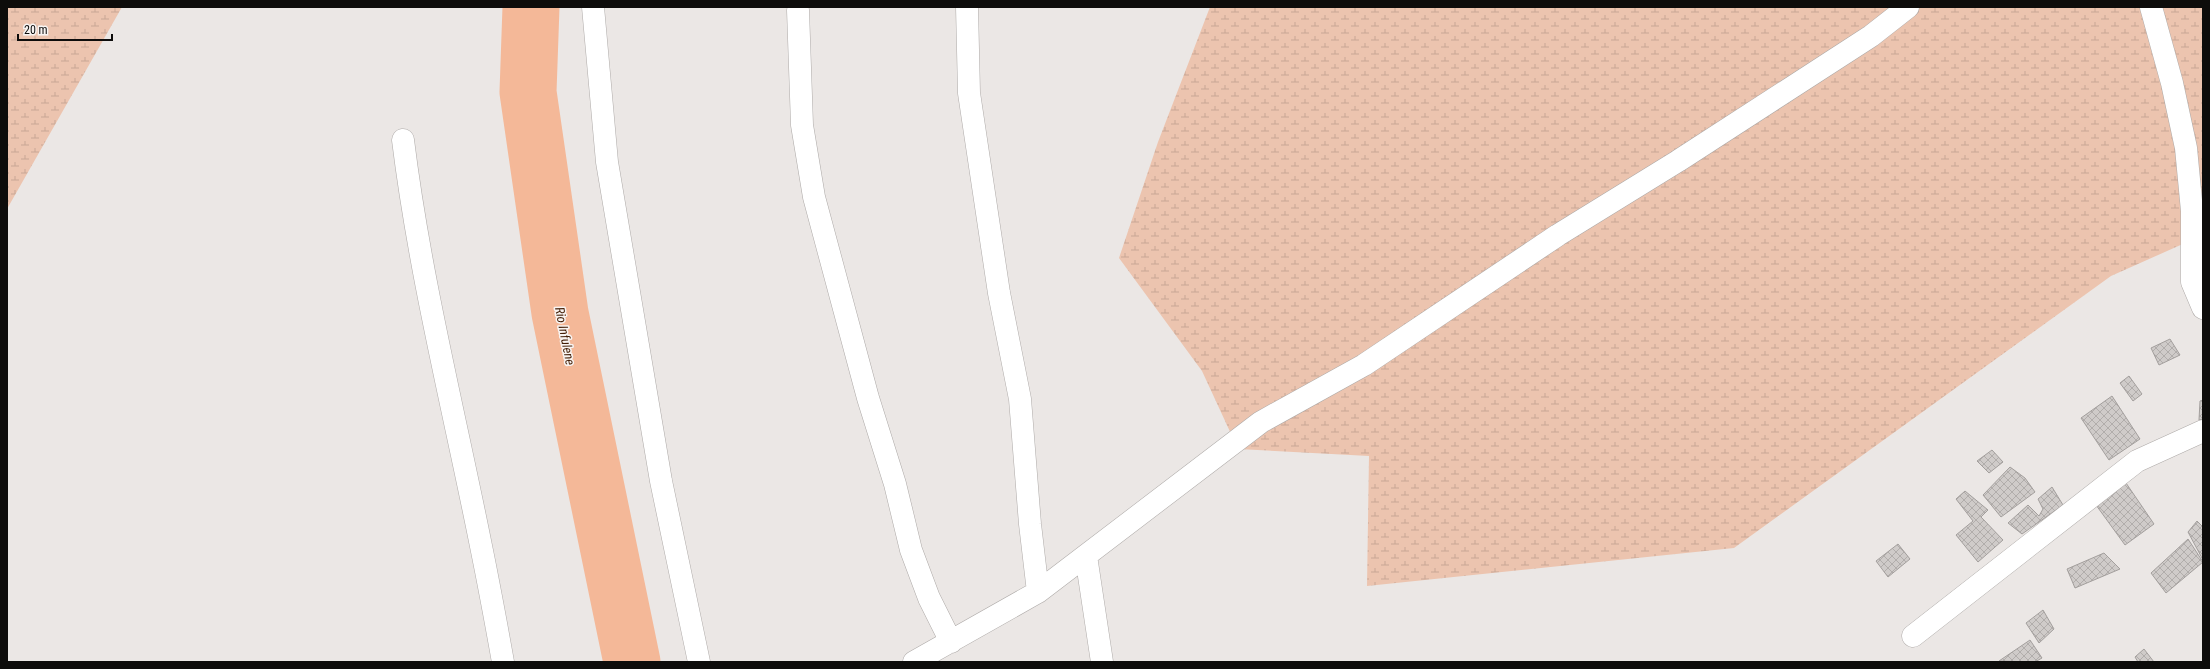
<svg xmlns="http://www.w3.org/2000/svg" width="2210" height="669" font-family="'Roboto Condensed',sans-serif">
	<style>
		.wetland { fill: url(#wetland-marsh) }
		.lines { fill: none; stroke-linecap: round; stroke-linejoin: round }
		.river { stroke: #f4b898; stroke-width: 57 }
		.building { fill: url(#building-cross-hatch); stroke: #a39f9d }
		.minor-casing { stroke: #aeaaa8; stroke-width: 23 }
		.minor { stroke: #fff; stroke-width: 22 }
		.labels { text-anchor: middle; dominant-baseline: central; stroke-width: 3; stroke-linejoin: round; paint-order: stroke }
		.water-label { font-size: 13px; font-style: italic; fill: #441f07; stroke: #f8f4f2 }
	</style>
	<defs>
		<pattern id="wetland-marsh" width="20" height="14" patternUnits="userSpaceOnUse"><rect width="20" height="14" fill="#ecc4af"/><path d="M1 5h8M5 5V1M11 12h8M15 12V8" fill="none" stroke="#c9a795"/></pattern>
		<pattern id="building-cross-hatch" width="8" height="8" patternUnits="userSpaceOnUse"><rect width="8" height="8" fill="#cfcbc9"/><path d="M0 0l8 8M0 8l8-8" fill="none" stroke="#b1adab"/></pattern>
	</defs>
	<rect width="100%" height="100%" fill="#ebe7e5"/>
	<path class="wetland" d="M7 7H122L7 209Z
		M1210 7H2203V235L2111 276 1734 548 1367 586 1369 456 1238 449 1202 371 1119 258 1158 142Z"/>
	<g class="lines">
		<path class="river" d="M531 7 528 92 560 313 632 662"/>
	</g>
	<path class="building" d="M2170 339 2180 355 2159 365 2151 348Z
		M2129 376 2142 394 2133 401 2120 383Z
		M2112 396 2140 439 2109 460 2081 418Z
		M2203 400V419L2199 420 2200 401Z
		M1992 450 2003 462 1989 473 1977 461Z
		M2010 467 2025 478 2035 492 2001 517 1983 495Z
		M2126 483 2154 524 2125 545 2096 505Z
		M2052 487 2063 505 2022 534 2008 523 2028 505 2039 516 2043 509 2038 499Z
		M1965 491 1988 510 1981 517 2003 540 1978 562 1956 535 1973 521 1956 499Z
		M2197 521 2203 527V560L2188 532Z
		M2188 539 2203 562 2166 593 2151 573Z
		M1898 544 1910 559 1888 577 1876 561Z
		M2104 553 2120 569 2075 588 2067 569Z
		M2043 610 2054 629 2039 643 2026 623Z
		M2030 640 2042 658 2035 662 1999 661Z
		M2144 649 2154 662H2138L2135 657Z"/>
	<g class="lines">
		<g class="minor-casing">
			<path id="minor" d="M593 7 607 162 661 481 699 662
				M967 7 969 93 999 293 1020 399 1030 524 1038 592
				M2151 7 2172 83 2186 148 2192 211V282L2203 308
				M798 10 802 125 814 197 868 398 895 484 911 550 929 598 951 642
				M403 140C420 277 454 411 481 546 489 585 496 623 503 662
				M1086 556 1102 662
				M1913 636 2137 461 2203 431
				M914 662 1038 592 1261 422 1364 365 1558 235 1678 161 1871 36 1908 7"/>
		</g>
		<use href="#minor" class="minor"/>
	</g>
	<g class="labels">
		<g class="water-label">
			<text transform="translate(565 336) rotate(79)">Rio Infulene</text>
		</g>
	</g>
	<rect width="2210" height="669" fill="none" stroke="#0d0c0b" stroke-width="16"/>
	<path d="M18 34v6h94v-6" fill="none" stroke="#0d0c0b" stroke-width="2"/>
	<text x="24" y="34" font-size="12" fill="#0d0c0b" stroke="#f8f4f2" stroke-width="3" paint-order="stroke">20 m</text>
</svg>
